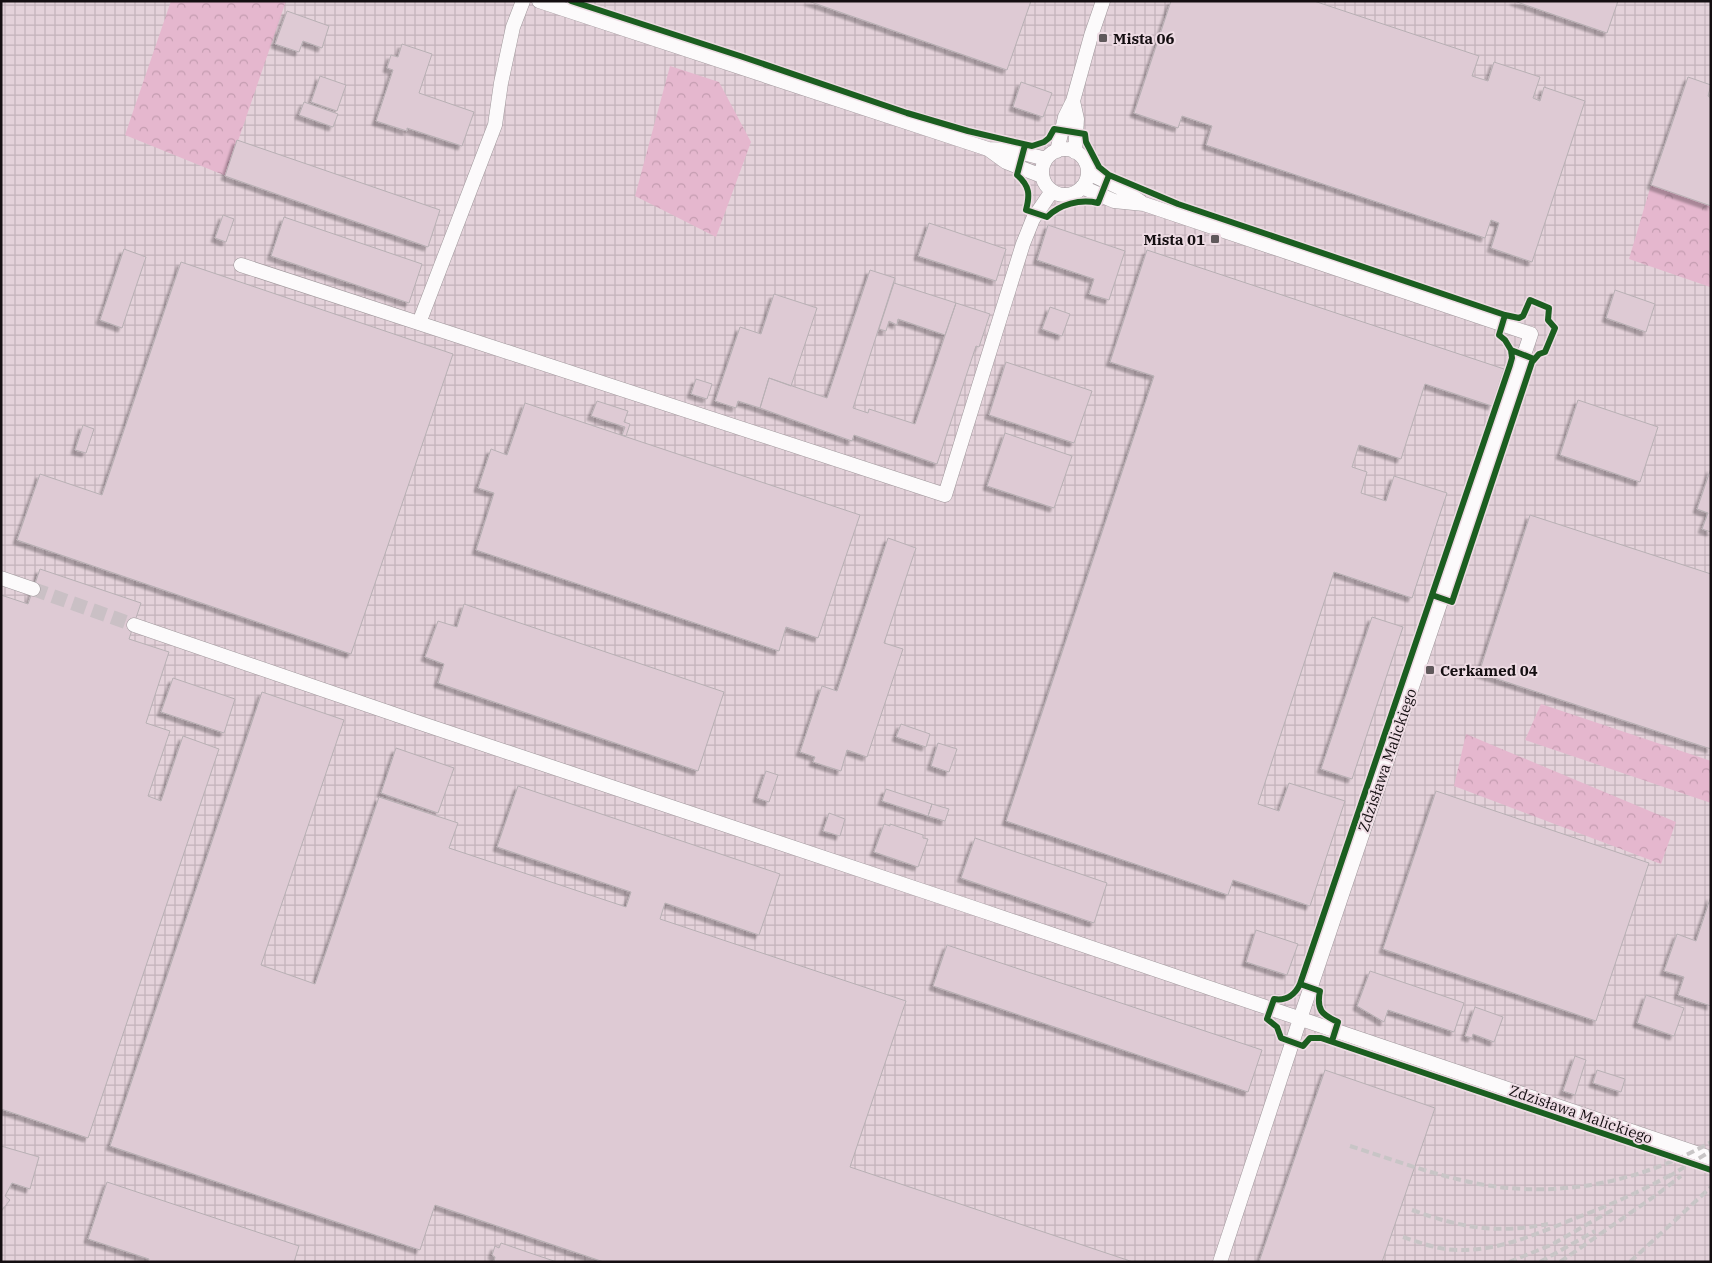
<svg xmlns="http://www.w3.org/2000/svg" width="1712" height="1263" font-family="'IBM Plex Serif',serif">
	<style>
		.industrial { fill: url(#industrial-grid) }
		.forest { fill: url(#forest-crowns) }
		.building { fill: #decad4; stroke: #b8b0b4; filter: url(#shadow) }
		.lines { fill: none; stroke-linecap: round; stroke-linejoin: round }
		.minor-tunnel { stroke: #cac0c5; stroke-width: 14; stroke-dasharray: 14 7; stroke-linecap: butt }
		.minor-casing { stroke: #a0989c; stroke-width: 15 }
		.minor { stroke: #fcfafb; stroke-width: 14 }
		.rail { stroke: #c8c5c6; stroke-width: 4; stroke-dasharray: 8 4; stroke-linecap: butt }
		.cycleway-casing { stroke: #eedce4; stroke-width: 9 }
		.cycleway { stroke: #1b5e20; stroke-width: 6 }
		.poi-dot { fill: #5f585b; stroke: #eedce4; stroke-width: 2 }
		.labels { text-anchor: middle; dominant-baseline: central; stroke-width: 4; stroke-linejoin: round; paint-order: stroke }
		.poi-label { font-size: 15px; font-weight: bold; fill: #140e11; stroke: #eedce4; text-anchor: start }
		.street-label { font-size: 15px; fill: #140e11; stroke: #eedce4 }
	</style>
	<defs>
		<pattern id="industrial-grid" width="8" height="8" patternUnits="userSpaceOnUse" patternTransform="scale(1.25)"><rect width="8" height="8" fill="#e4d2da"/><path d="M0 4h8M4 0v8" fill="none" stroke="#c3b3ba"/></pattern>
		<pattern id="forest-crowns" width="20" height="18" patternUnits="userSpaceOnUse" patternTransform="scale(1.25)"><rect width="20" height="18" fill="#e5b7ce"/><path d="M2 6a3 3 0 1 1 6 0M12 15a3 3 0 1 1 6 0" fill="none" stroke="#c49cb0"/></pattern>
		<filter id="shadow"><feDropShadow dx="-4" dy="4" stdDeviation="1" flood-color="#0004"/></filter>
	</defs>
	<rect width="100%" height="100%" fill="#eae0e5"/>
	<path class="industrial" d="M1 1H1711V1262H1Z"/>
	<path class="forest" d="M171 1H286L226 176 125 135Z
		M670 66 719 82 751 142 716 237 635 196Z
		M1651 185 1711 206 1710 287 1629 259Z
		M1541 704 1711 761V803L1525 740Z
		M1466 734 1676 822 1661 864 1454 786Z"/>
	<path class="building" d="M808 1H1031L1007 70Z
		M1171 1H1314L1479 56 1472 76 1488 81 1494 62 1540 77 1533 98 1540 101 1544 87 1585 101 1532 262 1491 248 1499 223 1491 220 1485 238 1206 145 1212 126 1182 116 1178 128 1134 113Z
		M1514 1H1618L1607 33Z
		M287 11 329 26 322 48 303 41 299 52 275 44Z
		M402 44 432 54 419 93 474 112 462 146 407 128V131L376 121 393 70 387 68 391 55 398 57Z
		M320 76 346 85 337 111 311 102Z
		M1688 77 1711 85 1708 96 1711 98V206L1651 185Z
		M1021 82 1052 93 1043 117 1013 107Z
		M304 102 338 114 333 127 299 115Z
		M237 140 440 210 428 247 225 176Z
		M223 215 234 219 226 242 215 238Z
		M284 217 422 264 409 303 271 256Z
		M929 223 1006 249 996 281 918 256Z
		M1048 225 1125 251 1109 300 1089 294 1094 279 1037 260Z
		M124 249 146 257 122 328 100 320Z
		M1147 250 1504 369 1492 406 1425 384 1401 459 1359 445 1352 467 1367 472 1361 493 1386 501 1394 476 1447 493 1412 598 1334 572 1258 804 1279 811 1289 783 1345 801 1310 906 1233 880 1228 895 1006 821 1154 376 1110 362Z
		M181 262 453 354 351 654 17 540 40 474 102 495Z
		M870 270 895 278 853 408 868 413 869 409 915 424 956 303 990 314 979 347 976 346 937 464 854 435 852 441 760 408 769 378 827 398Z
		M894 283 956 303 945 335 898 319 897 325 889 321 886 331 879 329Z
		M1615 290 1655 304 1646 332 1606 318Z
		M774 294 817 308 791 386 769 378 760 408 738 401 736 408 715 401 740 327 761 334Z
		M1050 307 1070 314 1062 336 1042 329Z
		M1006 362 1092 391 1074 443 989 415Z
		M696 379 712 384 707 399 691 394Z
		M1578 400 1658 427 1640 482 1560 455Z
		M597 401 628 411 624 422 630 424 626 436 622 435 625 427 591 416Z
		M525 403 860 515 818 638 786 627 779 651 476 550 494 493 478 488 491 449 507 455Z
		M83 425 94 429 86 453 75 450Z
		M1005 433 1072 456 1054 508 987 486Z
		M1711 468V532L1702 529 1708 513 1697 509Z
		M1530 515 1711 574V749L1479 673Z
		M888 538 916 548 884 643 903 649 867 757 847 750 841 771 813 762 815 757 800 752 822 686 837 691Z
		M40 569 141 603 129 639 169 652 146 723 170 731 148 796 161 801 183 736 219 749 88 1138 1 1109V595L28 604Z
		M464 604 724 692 698 771 438 683 444 664 425 657 438 621 457 627Z
		M1372 617 1403 627 1352 779 1321 769Z
		M173 678 235 699 224 733 161 712Z
		M262 692 344 720 261 965 315 984 379 797 458 823 449 848 626 907 631 892 497 847 518 786 780 874 759 935 665 903 660 919 906 1001 850 1167 1133 1262H604L435 1205 420 1250 110 1146Z
		M901 724 930 734 926 747 896 737Z
		M938 743 957 749 949 772 931 766Z
		M396 748 454 768 438 813 381 793Z
		M766 771 778 775 769 802 757 798Z
		M886 789 932 804 928 816 882 801Z
		M1436 791 1649 863 1596 1021 1383 949Z
		M932 804 949 809 945 821 928 816Z
		M829 813 845 819 840 836 823 831Z
		M884 824 890 826V824L923 835V838L928 839 918 867 874 852Z
		M975 838 1107 883 1094 923 961 878Z
		M1711 896V1006L1678 995 1684 977 1664 971 1677 934 1696 941Z
		M1256 930 1298 944 1287 975 1246 962Z
		M947 945 1262 1050 1248 1092 933 986Z
		M1370 971 1464 1003 1454 1032 1388 1010 1384 1022 1357 1006Z
		M1646 995 1684 1008 1674 1036 1637 1023Z
		M1475 1007 1503 1017 1494 1042 1473 1034 1472 1038 1465 1036Z
		M1575 1056 1586 1060 1575 1095 1563 1091Z
		M1325 1070 1435 1108 1382 1262H1259Z
		M1597 1070 1625 1079 1621 1092 1593 1083Z
		M1 1146 39 1157 30 1189 12 1183 5 1196 10 1200 1 1211Z
		M107 1182 299 1246 294 1262H148L149 1259 88 1239Z
		M501 1243 536 1255 557 1262H494L495 1257 492 1255 495 1246 499 1248Z"/>
	<g class="lines">
		<path class="minor-tunnel" d="M33 589 134 625"/>
		<g class="minor-casing">
			<path id="minor" d="M539 1 988 149 1006 162 1042 176
				M1073 101 1077 119 1075 152
				M988 149 1011 150 1046 159
				M1042 172a23 23 0 1 1 46 0a23 23 0 1 1-46 0Z
				M1057 151 1065 117 1073 101 1091 36 1103 1
				M1088 173 1120 188 1141 202
				M1082 187 1114 201 1144 204 1531 334 1300 1019 1220 1262
				M241 265 945 495 1023 244 1033 219 1052 191
				M419 323 495 125 501 83 513 27 523 1
				M1 578 33 589
				M134 625 417 722 971 907 1711 1158"/>
		</g>
		<use href="#minor" class="minor"/>
		<path class="rail" d="M1350 1146C1394 1160 1439 1177 1485 1185 1563 1198 1642 1181 1711 1142
			M1668 1177 1711 1151
			M1412 1210C1462 1228 1495 1234 1548 1224
			M1403 1237C1421 1243 1439 1250 1459 1250 1499 1251 1539 1233 1576 1218 1610 1205 1642 1191 1674 1173
			M1509 1262 1551 1245 1614 1209
			M1540 1262 1595 1231
			M1560 1262 1659 1193 1681 1176
			M1630 1262 1711 1187"/>
		<g class="cycleway-casing">
			<path id="cycleway" d="M571 1 740 56 907 113 968 131 1032 146 1044 142 1049 138 1054 129 1085 134 1086 142 1099 167 1109 175 1178 204 1505 315 1519 318 1523 316 1530 300 1549 308 1548 320 1555 328 1545 352 1539 354 1532 362 1452 602 1432 595
				M1025 145 1017 175C1030 186 1030 195 1026 210L1047 217C1060 204 1080 199 1098 203L1109 175
				M1505 315 1499 335 1505 340 1511 350 1534 359
				M1511 350 1512 358 1510 365 1300 984C1295 995 1286 1001 1274 999L1267 1019 1277 1027 1281 1038 1303 1046 1310 1038H1321L1711 1170
				M1300 984 1320 991C1316 1010 1322 1015 1338 1022L1332 1041"/>
		</g>
		<use href="#cycleway" class="cycleway"/>
	</g>
	<g class="poi-dot">
		<rect x="1098" y="33" width="10" height="10" rx="2.5"/>
		<rect x="1210" y="234" width="10" height="10" rx="2.5"/>
		<rect x="1425" y="665" width="10" height="10" rx="2.5"/>
	</g>
	<g class="labels">
		<g class="poi-label">
			<text x="1113" y="38">Mista 06</text>
			<text x="1205" y="239" text-anchor="end">Mista 01</text>
			<text x="1440" y="670">Cerkamed 04</text>
		</g>
		<g class="street-label">
			<text transform="translate(1387 760) rotate(-71)">Zdzisława Malickiego</text>
			<text transform="translate(1581 1114) rotate(19)">Zdzisława Malickiego</text>
		</g>
	</g>
	<rect width="1712" height="1263" fill="none" stroke="#140e11" stroke-width="5"/>
</svg>
